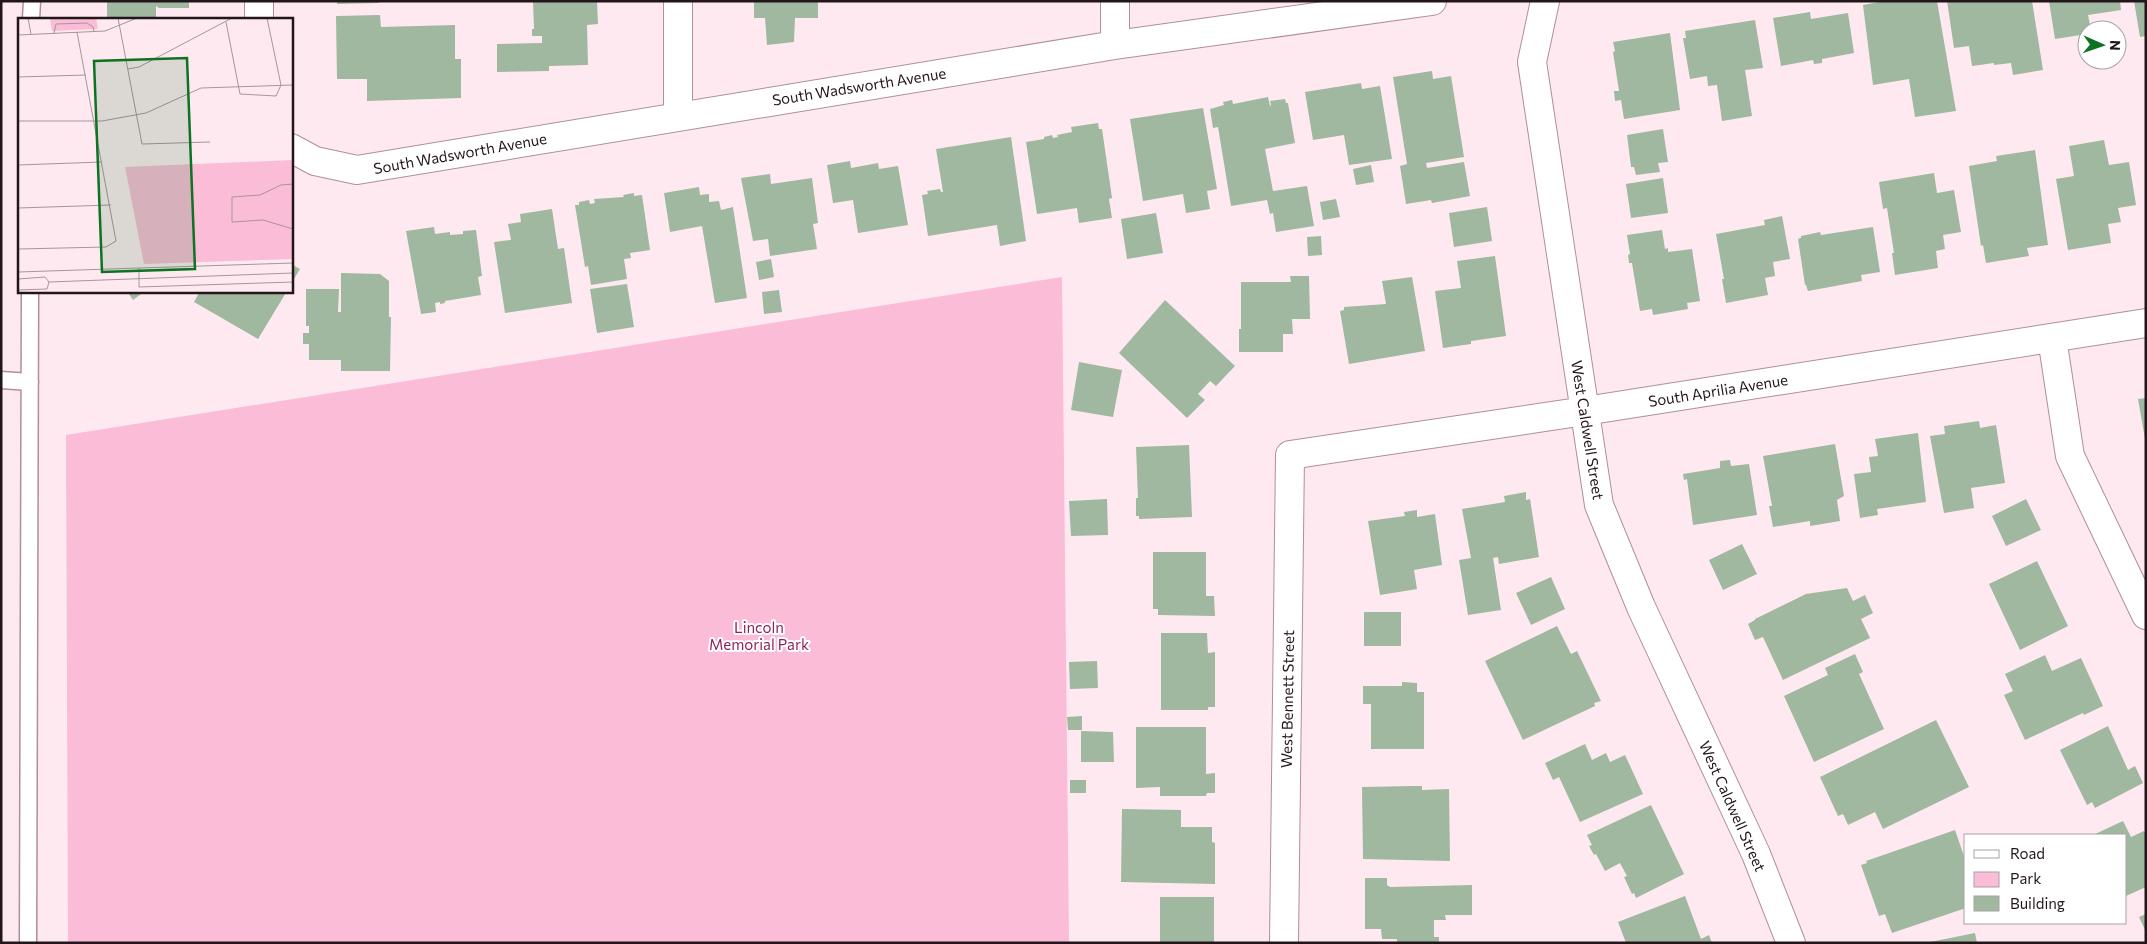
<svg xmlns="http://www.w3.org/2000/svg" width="2147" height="944" font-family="Commissioner,sans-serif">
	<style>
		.green { fill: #fabcd6 }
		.building { fill: #9fb89f }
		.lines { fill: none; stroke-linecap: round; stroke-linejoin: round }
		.lane-casing { stroke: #b08e9c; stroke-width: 19 }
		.street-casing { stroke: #b08e9c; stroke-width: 30 }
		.lane { stroke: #fff; stroke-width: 16 }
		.street { stroke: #fff; stroke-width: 28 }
		.labels { text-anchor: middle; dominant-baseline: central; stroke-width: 4; stroke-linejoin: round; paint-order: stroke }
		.street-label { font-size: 15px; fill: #22161b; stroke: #fff }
		.park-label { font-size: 15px; fill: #8f205e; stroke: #fff }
		.inset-road { fill: none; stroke: #a7959b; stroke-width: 1 }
		.view { fill: #0d7222; fill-opacity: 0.15; stroke: #0d7222; stroke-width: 2.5 }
		.inset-edge { fill: none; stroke: #22161b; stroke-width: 2.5 }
	</style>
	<rect width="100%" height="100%" fill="#ffe9f1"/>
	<path class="green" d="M1062 277 1069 943H68L66 435Z"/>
	<path class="building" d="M107 1H189V8H159L156 6V19H107Z
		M337 1H379V3L337 4Z
		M533 1H597L598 24 587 25 588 65 549 66V71L497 72V44L542 43V36H532V29H534Z
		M754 1H818V18H795L794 42 767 45 765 18H754Z
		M1885 1H1937L1956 111 1915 117 1909 79 1873 85 1863 5Z
		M1947 1H2032L2043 70 2013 75 2011 63 1994 65V63L1972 66 1969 46 1954 48Z
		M2049 1H2120L2121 10 2088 15 2091 30H2087V34L2055 39Z
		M2134 1H2146V36L2140 37Z
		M1810 12 1811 19 1848 13 1854 53 1822 59V63L1814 64 1813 60 1781 66 1773 18Z
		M380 15 381 27 455 25V59H461V98L367 101V79H337L336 16Z
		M1755 20 1763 68 1745 70 1752 116 1722 121 1717 85 1708 86 1707 76 1690 79 1683 38H1686L1685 31Z
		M1670 33 1680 110 1624 119 1621 100 1615 101 1614 91H1619L1613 52 1615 51 1613 42Z
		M1432 71 1433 79 1451 76 1464 157 1426 163 1427 168 1464 162 1470 196 1432 203 1431 200 1406 204 1400 166 1407 164 1393 77Z
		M1361 83 1362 89 1380 86 1392 159 1349 165 1344 135 1313 140 1305 92Z
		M1268 97 1270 106 1271 105 1270 101 1285 99 1286 103H1288L1295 143 1265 149 1273 191 1307 186 1314 226 1276 232 1273 213 1270 214 1267 200 1231 206 1218 127 1213 128 1210 109 1224 105 1223 102 1232 100 1233 104Z
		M1203 108 1217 189 1207 191 1210 209 1186 213 1183 194 1143 201 1130 119Z
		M1098 123 1099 129H1102L1112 198 1109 199 1112 218 1079 223 1077 208 1037 214 1026 142 1044 139V137L1052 135 1053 138 1058 137 1057 135 1072 132 1071 127Z
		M1663 129 1668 162 1658 163 1660 172 1636 175 1634 167H1631L1627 135Z
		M1011 137 1026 241 1000 246 997 225 928 236 922 195 928 194 927 191 940 189 941 192H943L936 149Z
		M2104 140 2109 165 2129 162 2136 205 2118 208 2121 222 2108 224 2111 243 2068 250 2056 179 2074 176 2069 146Z
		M2035 150 2048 245 2027 248 2029 256 1986 263 1983 245 1981 246 1969 166 1997 161 1996 156Z
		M850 161 851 168 878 163 879 169 898 166 908 225 858 233 853 200 833 203 827 165Z
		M1371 165 1374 182 1356 185 1353 169Z
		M1934 173 1937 193 1954 190 1961 232 1943 235 1945 249 1936 251 1938 268 1895 275 1892 253H1894L1887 208 1883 209 1879 182Z
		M770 174 771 184 812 178 818 223 813 224 817 249 770 256 768 239 753 241 741 178Z
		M1663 178 1668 213 1631 218 1626 184Z
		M699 187 700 195 709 194V202L719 201 721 210 733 207 747 298 715 303 702 226 670 232 664 193Z
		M634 193V196L642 195 650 250 630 253 631 258 624 259 627 279 591 285 588 266 585 267 575 205H579V202L589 200 590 204 595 203 594 199 624 197 623 195Z
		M1336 199 1340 217 1323 220 1320 202Z
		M1487 207 1492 241 1454 247 1449 213Z
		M552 209 558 249 564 248 572 303 505 313 494 242 511 240 508 224 521 222 520 214Z
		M1156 213 1163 253 1127 259 1121 219Z
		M1782 216 1790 259 1773 262 1775 276 1765 278 1768 295 1726 303 1722 279H1724L1716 234 1765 225 1764 220Z
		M434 227 435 234 450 232V235L463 234V231L476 230 482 276 478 277 481 295 445 301V303L440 304V302L435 303 436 312 421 314 406 231Z
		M1873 227 1880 272 1861 275 1862 281 1808 291 1806 285H1805L1798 239 1801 238V236L1820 232 1821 235Z
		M1662 230 1665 249 1668 248V252L1692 249 1700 301 1687 303 1688 309 1653 315 1652 309 1640 311 1632 263H1629L1628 255 1630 254 1627 235Z
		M1321 236 1322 255 1308 256 1307 237Z
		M1495 256 1506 336 1471 341V344L1443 348 1435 291 1461 288 1457 261Z
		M771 259 774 277 759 280 756 262Z
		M291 264 300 269 291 284Z
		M341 273 380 274 389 281V317H391L390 371H341V360H309V344H303V333H309V326H306V289H339L338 312H341Z
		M1290 276H1309L1310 319H1292L1293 334H1283V352H1239V329H1241V282H1291Z
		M1412 277 1425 351 1349 364 1340 311 1344 310V307L1386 304 1382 281Z
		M627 284 634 327 597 333 590 289Z
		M779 290 782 312 764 314 762 292Z
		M127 291H145L133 300Z
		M200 291H287L258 339 194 302Z
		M1165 300 1235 366 1216 386 1210 381 1198 394 1205 400 1187 418 1119 353Z
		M1079 362 1122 370 1113 417 1071 410Z
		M2146 398V439H2145L2138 399Z
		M1979 421 1980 428 1996 425 2005 483 1971 488 1974 508 1944 513 1930 436 1945 434 1944 426Z
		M1918 433 1926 502 1877 509 1878 515 1860 518 1854 474 1871 472 1869 457 1878 456 1875 439Z
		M1835 444 1844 496 1837 500 1840 521 1810 526V521L1773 527 1769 506H1772L1763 456Z
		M1189 445 1192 517 1139 519V516H1136V498H1138L1136 447Z
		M1730 460 1731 466 1749 464 1757 515 1693 525 1687 479 1684 480 1683 474 1720 468V461Z
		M1526 492V500L1530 499 1539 557 1499 564 1498 557 1493 558 1501 610 1468 615 1459 560 1471 558 1462 509 1505 502 1504 496Z
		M1107 499 1108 535 1071 536 1069 501Z
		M2026 499 2041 530 2006 546 1992 516Z
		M1417 510V517L1435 514 1442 565 1414 570 1417 589 1380 595 1368 521 1405 516 1404 512Z
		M1742 544 1757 574 1723 590 1709 560Z
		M1153 552H1206V596H1214L1215 616 1158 615V609H1153Z
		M2037 561 2068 626 2020 650 1989 584Z
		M1551 577 1565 609 1531 625 1516 593Z
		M1847 588 1853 601 1865 595 1873 613 1861 619 1870 638 1783 680 1763 637 1755 640 1748 624 1755 620V619L1806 594Z
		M1364 612H1401V646H1364Z
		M1557 626 1571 654 1577 651 1601 701 1594 703 1595 706 1523 740 1485 661Z
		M1161 633H1207L1208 653 1215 652V707H1208V710H1161Z
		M1855 654 1863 672 1859 674 1884 729 1814 762 1784 696 1828 675 1825 668Z
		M2045 655 2052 671 2081 658 2103 706 2084 715 2083 713 2025 740 2004 695 2013 691 2005 674Z
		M1097 661 1098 688 1070 689 1069 662Z
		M1402 682 1417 683V692H1424V749H1371V704H1363V686H1402Z
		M1082 716V730H1068L1067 717Z
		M1936 720 1969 787 1883 829 1875 812 1848 825 1843 814 1838 816 1820 777Z
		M2108 726 2128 770 2135 766 2143 783 2095 808 2092 802 2087 805 2060 750Z
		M1136 727H1206V774L1215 773V793H1207L1206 796H1160V787L1136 788Z
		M1081 731 1113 732 1114 762H1081Z
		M1585 744 1592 760 1606 753 1610 762 1625 755 1643 794 1580 822 1559 777 1553 780 1545 763Z
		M1070 780H1086V793H1070Z
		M1414 786H1422V790L1449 789 1450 861 1363 859 1362 787Z
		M1651 805 1684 874 1636 898 1634 893 1632 894 1624 877 1627 876 1620 863 1605 871 1596 854 1594 855 1589 846 1592 845 1587 835Z
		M1122 809 1181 810V827H1212V842L1215 843V884L1121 882Z
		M2123 821 2131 837 2144 831 2146 834V887L2126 896V835H2093Z
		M1955 830 1966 862V908L1892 933 1885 914 1879 916 1861 865 1867 863 1866 861Z
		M1365 878H1387V885L1390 887 1472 885V915H1445L1446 920H1434V937H1439V943H1397V939H1382L1381 929H1365Z
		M1685 896 1701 939 1709 935 1712 943H1626L1618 922Z
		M1160 897H1214V943H1160Z
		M2146 914V932L2139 917Z
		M1975 933 1977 943H1930V942Z"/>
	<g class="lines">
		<g class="lane-casing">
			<path id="lane" d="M31 19 32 1
				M1 380 30 382
				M28 943 30 291"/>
		</g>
		<g class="street-casing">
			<path id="street" d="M678 1V116
				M1545 1 1532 62 1599 505 1641 607 1756 854 1791 943
				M259 19V1
				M1115 45V1
				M291 148 315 161 357 170 1115 45 1432 1
				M2052 338 2070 456 2146 615
				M1284 943 1290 455 1585 411 2146 323"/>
		</g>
		<use href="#lane" class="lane"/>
		<use href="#street" class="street"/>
	</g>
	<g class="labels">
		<g class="street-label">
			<text transform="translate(859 86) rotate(-9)">South Wadsworth Avenue</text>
			<text transform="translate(460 153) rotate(-10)">South Wadsworth Avenue</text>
			<text transform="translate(1718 390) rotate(-9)">South Aprilia Avenue</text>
			<text transform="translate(1588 430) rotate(81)">West Caldwell Street</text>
			<text transform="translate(1287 699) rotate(-89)">West Bennett Street</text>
			<text transform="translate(1733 806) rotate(66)">West Caldwell Street</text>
		</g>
		<g class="park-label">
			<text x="759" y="627">Lincoln<tspan x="759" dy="17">Memorial Park</tspan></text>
		</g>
	</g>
	<g transform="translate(18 18)">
		<rect width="275" height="275" fill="#ffe9f1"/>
		<path d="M78 0 80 11 34 13 32 1ZM275 142V241L126 246 107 149Z" fill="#fabcd6"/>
		<path class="inset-road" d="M10 0 13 16M100 0 124 126 192 124M208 4 222 76 258 78 263 67 249 0M36 15 38 6 69 5 75 9 76 13M0 17 87 13 119 0M110 51 121 49 214 0M0 59 68 57M0 103H84L128 95 183 70 275 67M0 147 84 144M275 166 263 167 242 177 214 179V204L245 202 275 211M0 190 93 187M0 231 88 229 98 223 59 14M121 250V269L275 264M0 254 275 245M0 261 27 259 31 264 29 271 0 272M31 264 275 255"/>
		<path class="view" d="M169 40 177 251 84 254 76 43Z"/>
		<rect width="275" height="275" class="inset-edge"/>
	</g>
	<rect width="2147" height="944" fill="none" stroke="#22161b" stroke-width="5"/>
	<rect x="1964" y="834" width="162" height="90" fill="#ffffff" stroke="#a7a2a4"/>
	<rect x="1974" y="850" width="25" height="8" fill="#ffffff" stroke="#a7a2a4"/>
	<text x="2010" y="859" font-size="15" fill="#22161b">Road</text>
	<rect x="1974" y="872" width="25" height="15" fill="#fabcd6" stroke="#a7a2a4"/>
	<text x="2010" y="884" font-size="15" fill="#22161b">Park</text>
	<rect x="1974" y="896" width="25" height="15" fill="#9fb89f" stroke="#a7a2a4"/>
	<text x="2010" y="909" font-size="15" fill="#22161b">Building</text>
	<g transform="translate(2102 45) rotate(92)"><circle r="24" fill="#ffffff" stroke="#a7a2a4"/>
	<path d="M0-4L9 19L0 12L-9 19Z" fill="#0d7222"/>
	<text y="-8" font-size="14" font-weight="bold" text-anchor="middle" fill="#22161b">N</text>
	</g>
</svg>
